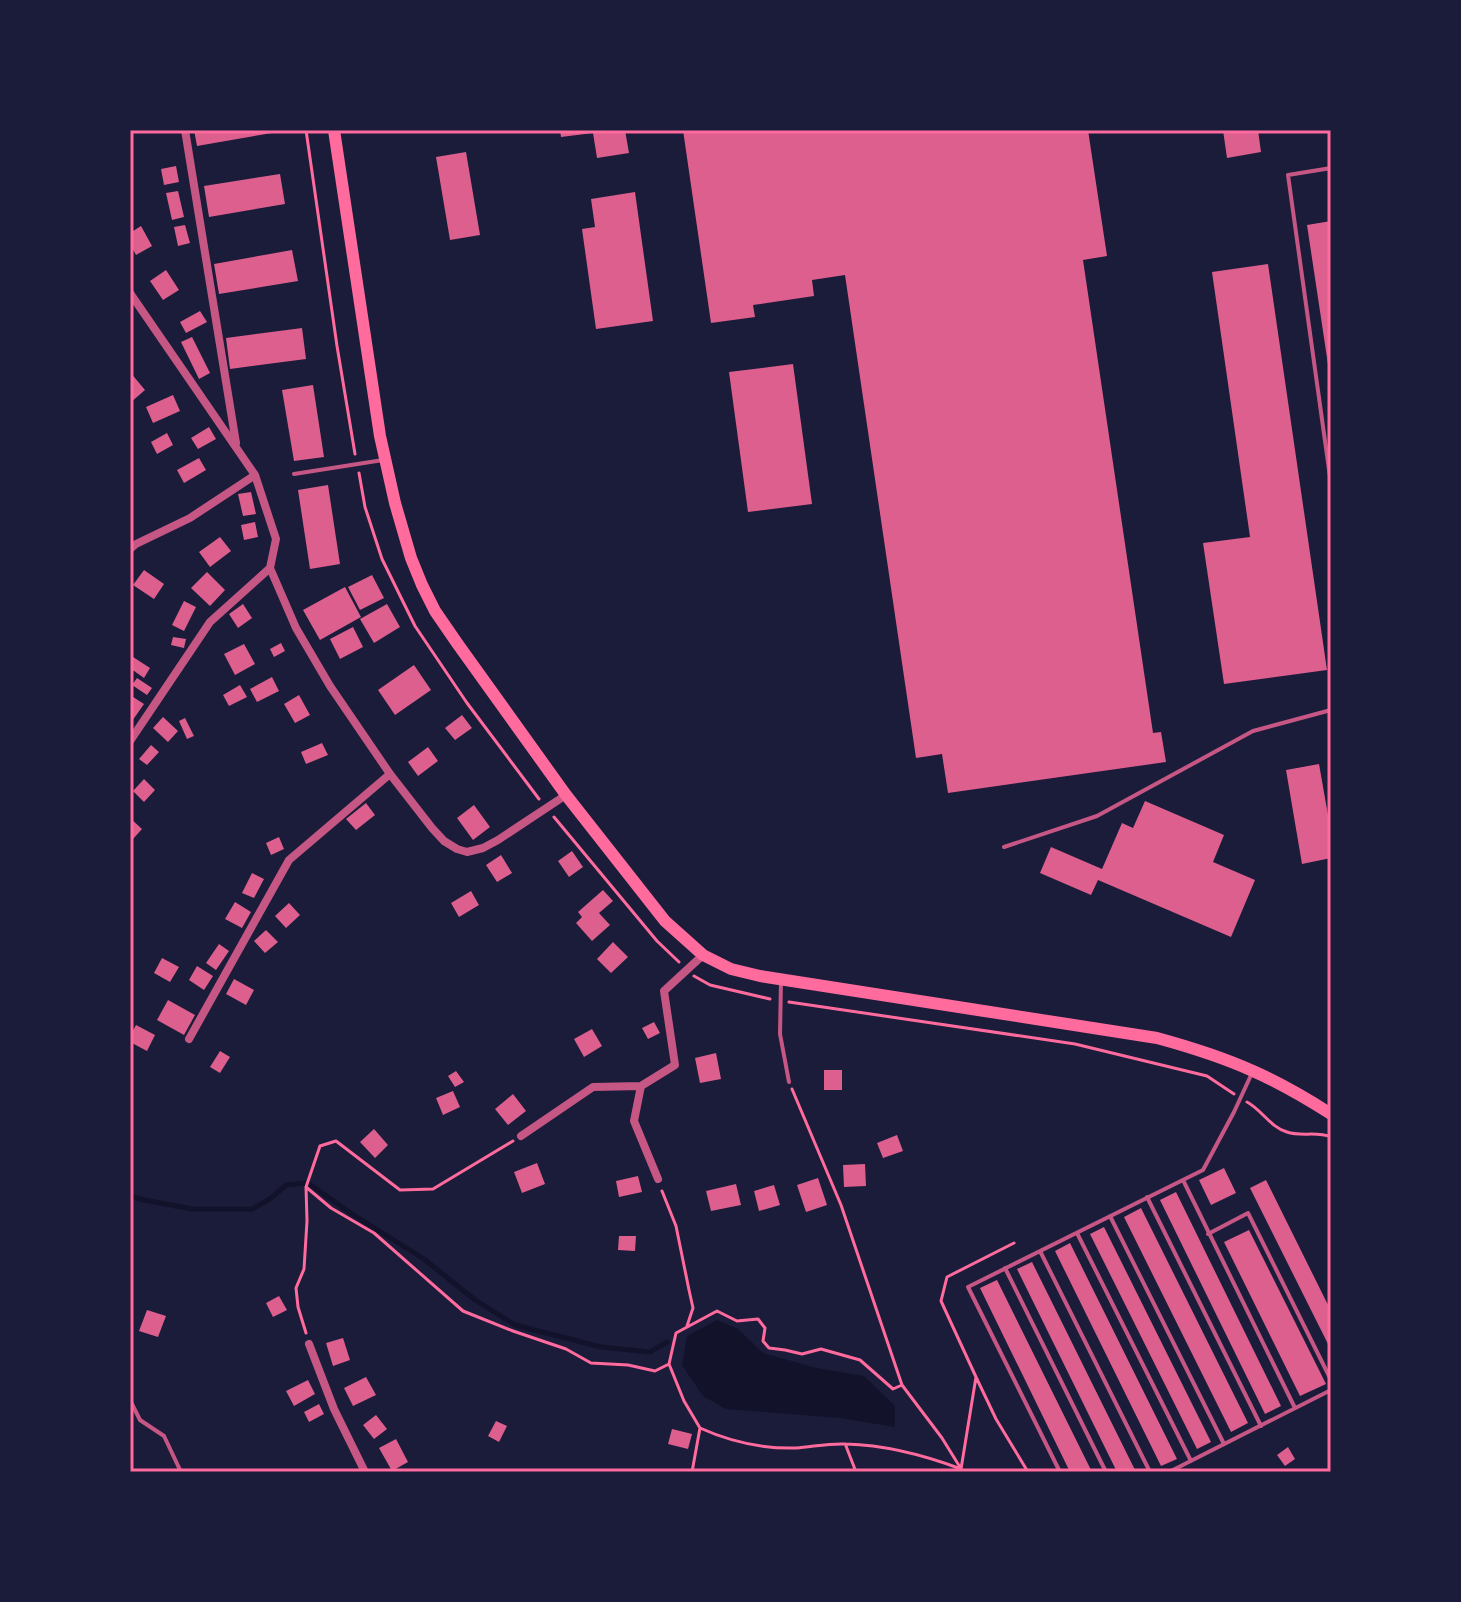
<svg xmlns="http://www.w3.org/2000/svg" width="1461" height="1602" font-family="'Fira Sans Condensed',sans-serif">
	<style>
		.water { fill: #12122b }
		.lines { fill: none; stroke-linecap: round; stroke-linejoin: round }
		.stream { stroke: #12122b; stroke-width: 5 }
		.building { fill: #dd5f8e }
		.path { stroke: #ff6b9d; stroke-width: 3 }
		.service { stroke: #c65784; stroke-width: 4 }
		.minor { stroke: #c65784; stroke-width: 8 }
		.primary { stroke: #ff6b9d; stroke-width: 12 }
		.neatline { fill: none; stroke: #ff6b9d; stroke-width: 3 }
	</style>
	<rect width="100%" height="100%" fill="#1b1b3a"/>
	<path class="water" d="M717 1320 738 1329 763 1353 816 1368 864 1376 895 1406V1427L840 1418 726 1409 703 1396 682 1365 687 1336Z"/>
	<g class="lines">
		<path class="stream" d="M130 1196 144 1200 192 1209H252L270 1199 286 1185 308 1183 352 1214 424 1259 475 1300 515 1325 601 1347 650 1352 667 1342"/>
	</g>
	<path class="building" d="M194 130H272V133L197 146Z
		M560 130H625L629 153 597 158 593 133 561 137Z
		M683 130H1088L1107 256 1083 260 1153 733 1161 732 1166 762 948 793 942 754 916 758 845 275 812 280 814 296 753 305 755 317 711 323Z
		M1223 130H1258L1261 152 1227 158Z
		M466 152 480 235 450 240 436 157Z
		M176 166 179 182 164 185 161 169Z
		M280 174 285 204 209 217 204 186Z
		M178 191 184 217 172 220 166 193Z
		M635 192 653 321 596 329 582 229 595 227 591 199Z
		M1331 221V371H1329L1307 225Z
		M185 225 190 243 178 246 174 227Z
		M141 226 152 246 136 255 130 244V233Z
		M292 250 298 281 219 294 214 264Z
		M1268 264 1327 670 1224 684 1203 543 1250 537 1212 272Z
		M166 270 179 290 163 300 150 281Z
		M200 311 207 322 186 333 180 322Z
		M302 328 306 359 230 369 226 338Z
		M192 337 210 373 199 379 181 342Z
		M793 364 812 504 748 512 729 372Z
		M130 372 145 390 130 403Z
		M313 385 324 457 294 461 282 390Z
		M173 395 180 411 153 423 146 407Z
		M209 427 216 439 198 449 191 438Z
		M167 433 173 445 157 454 151 442Z
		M199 458 206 470 184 483 177 470Z
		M328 485 340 564 310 569 298 490Z
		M251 492 256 514 243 516 238 494Z
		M255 522 258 537 244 540 241 525Z
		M220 537 231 551 210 567 199 552Z
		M144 570 164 584 154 599 133 585Z
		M207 572 225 590 210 606 191 588Z
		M372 575 384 598 360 610 348 587Z
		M345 587 361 617 320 640 303 610Z
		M184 601 196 607 184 631 172 625Z
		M243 604 252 618 238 628 229 614Z
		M387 604 400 627 374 643 360 619Z
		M353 627 363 647 340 659 330 639Z
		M173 637 186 639 184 648 171 645Z
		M281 643 285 651 274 657 270 649Z
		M244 644 255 664 235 675 224 654Z
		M130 655 150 668 144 678 130 668Z
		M414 665 431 690 395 715 378 690Z
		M272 677 279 691 257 702 250 689Z
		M137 678 152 688 147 695 132 685Z
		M240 685 247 697 229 706 223 695Z
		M130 695 144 704 130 724Z
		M299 695 310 715 295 723 284 704Z
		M462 715 472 728 455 740 445 728Z
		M163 717 178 731 168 742 153 728Z
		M185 718 194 736 187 739 179 721Z
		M322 743 328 755 306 764 301 752Z
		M151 745 159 752 147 765 139 759Z
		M428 747 438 761 418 776 408 762Z
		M1319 764 1331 832V858L1302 864 1286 770Z
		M144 779 155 790 144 802 133 791Z
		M1145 801 1224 835 1213 862 1255 880 1231 937 1098 880 1091 895 1040 873 1051 847 1102 869 1122 823 1133 828Z
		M366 803 375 815 356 830 346 819Z
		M474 805 490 827 473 840 457 818Z
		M130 818 142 829 133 839 130 836Z
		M279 837 284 849 271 855 266 843Z
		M572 851 583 867 569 877 558 861Z
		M501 855 512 873 497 882 486 865Z
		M252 873 264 879 254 898 242 893Z
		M603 890 613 901 599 913 610 925 592 941 576 923 582 917 578 912Z
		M471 891 479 905 459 917 451 903Z
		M235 902 251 912 242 928 225 919Z
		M289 903 300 915 286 928 275 916Z
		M266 930 278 942 265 953 254 941Z
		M613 942 628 957 611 973 597 959Z
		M219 944 229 951 216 970 206 963Z
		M162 958 179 967 170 982 154 973Z
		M197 966 213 976 204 990 189 980Z
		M234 979 254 990 246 1005 226 994Z
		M168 1000 195 1015 184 1035 157 1020Z
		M654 1022 660 1033 648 1039 642 1028Z
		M136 1025 155 1035 147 1051 130 1042V1036Z
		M592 1029 602 1046 584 1057 574 1039Z
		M220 1051 230 1057 220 1073 210 1067Z
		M716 1053 721 1079 700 1083 695 1058Z
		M824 1070H842V1090H824Z
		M456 1071 464 1082 455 1087 448 1076Z
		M453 1091 460 1107 443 1115 436 1098Z
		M513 1094 526 1111 508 1125 495 1109Z
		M374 1129 388 1145 375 1158 360 1142Z
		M897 1135 903 1151 883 1158 877 1143Z
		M537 1163 545 1184 522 1193 514 1172Z
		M865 1164 866 1186 844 1187 843 1165Z
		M1224 1168 1236 1193 1211 1205 1199 1180Z
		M638 1176 642 1192 619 1197 616 1181Z
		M818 1178 827 1205 806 1212 797 1185Z
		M1266 1180 1331 1311V1350L1250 1188Z
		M736 1184 741 1205 711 1211 706 1191Z
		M774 1185 780 1205 759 1211 754 1191Z
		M1176 1192 1281 1406 1265 1414 1160 1200Z
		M1141 1208 1248 1423 1231 1432 1124 1217Z
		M1104 1227 1211 1442 1197 1449 1090 1234Z
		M1249 1230 1326 1384 1300 1396 1224 1242Z
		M619 1236H636L635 1251 618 1250Z
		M1070 1243 1177 1459 1161 1466 1055 1251Z
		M1032 1262 1136 1472H1117L1017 1269Z
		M997 1280 1092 1472H1070L980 1288Z
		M279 1296 287 1310 273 1317 266 1303Z
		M147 1310 166 1316 158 1337 139 1331Z
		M343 1338 350 1360 333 1366 326 1343Z
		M366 1377 376 1395 353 1406 344 1388Z
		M308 1380 315 1394 294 1406 286 1391Z
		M319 1404 324 1414 309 1422 304 1412Z
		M376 1415 387 1429 374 1439 363 1425Z
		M496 1421 507 1426 499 1442 488 1436Z
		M672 1429 692 1434 688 1449 668 1444Z
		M396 1439 408 1462 392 1471 379 1448Z
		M1288 1447 1295 1459 1285 1466 1277 1455Z"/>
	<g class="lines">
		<path class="path" d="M306 130 337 346 355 454
			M359 473 365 507 382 559 415 626 467 703 539 799
			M554 817 657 941 679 962
			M694 976 710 985 770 999
			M789 1002 1075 1044 1207 1076 1234 1094
			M1247 1102C1262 1110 1270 1127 1287 1132 1301 1137 1317 1131 1331 1137
			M306 1187 331 1208 374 1233 463 1311 513 1331 566 1349 591 1363 628 1365 655 1371 669 1364
			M662 1191 676 1226 689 1290 693 1308 687 1326
			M306 1333 298 1307 296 1288 304 1269 307 1221 306 1187 320 1146 336 1141 400 1190 433 1189 513 1141
			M976 1377 996 1419 1028 1472
			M902 1385 942 1438 963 1472
			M700 1428C731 1442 762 1449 796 1448 812 1447 829 1443 846 1444 885 1445 924 1455 961 1469
			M846 1446 856 1472
			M961 1469 976 1377 941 1301 947 1277 1014 1243
			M692 1472 700 1428 684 1401 669 1364 676 1333 717 1311 737 1321 758 1319 765 1328 763 1341 769 1348 785 1350 802 1354 821 1349 860 1360 893 1389 902 1385 841 1205 792 1089"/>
		<path class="service" d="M1331 168 1288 175 1331 484
			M294 474 383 460
			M1004 847 1097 816 1253 731 1331 710
			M781 981 780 1034 789 1082
			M1183 1180 1295 1408
			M1147 1197 1261 1426
			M1110 1216 1224 1444
			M1077 1233 1191 1461
			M1208 1234 1248 1213 1331 1380
			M1040 1251 1150 1472
			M1005 1268 1106 1472
			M130 1400 140 1420 164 1436 181 1472
			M1060 1472 968 1287 1203 1170 1234 1112 1252 1073
			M1169 1472 1331 1390"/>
		<path class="minor" d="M185 130 236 443
			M130 293 255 475 276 539 270 568 296 628 330 686 390 774 432 828 444 841 457 849 467 852 483 848 498 840 566 795
			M130 549 136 544 190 518 255 475
			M130 741 210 622 270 568
			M189 1039 289 860 390 774
			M521 1136 593 1087 641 1086
			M658 1179 634 1121 641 1086 675 1065 664 991 703 955
			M309 1344 334 1409 365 1472"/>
		<path class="primary" d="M334 130 380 436 395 503 411 558 422 585 435 611 457 643 566 795 665 921 703 955 731 969 760 976 1157 1038C1190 1047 1222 1057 1253 1071 1280 1083 1306 1098 1331 1114"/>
	</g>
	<rect width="1461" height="1602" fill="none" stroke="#1b1b3a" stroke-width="264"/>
	<rect x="132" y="132" width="1197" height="1338" class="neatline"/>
</svg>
